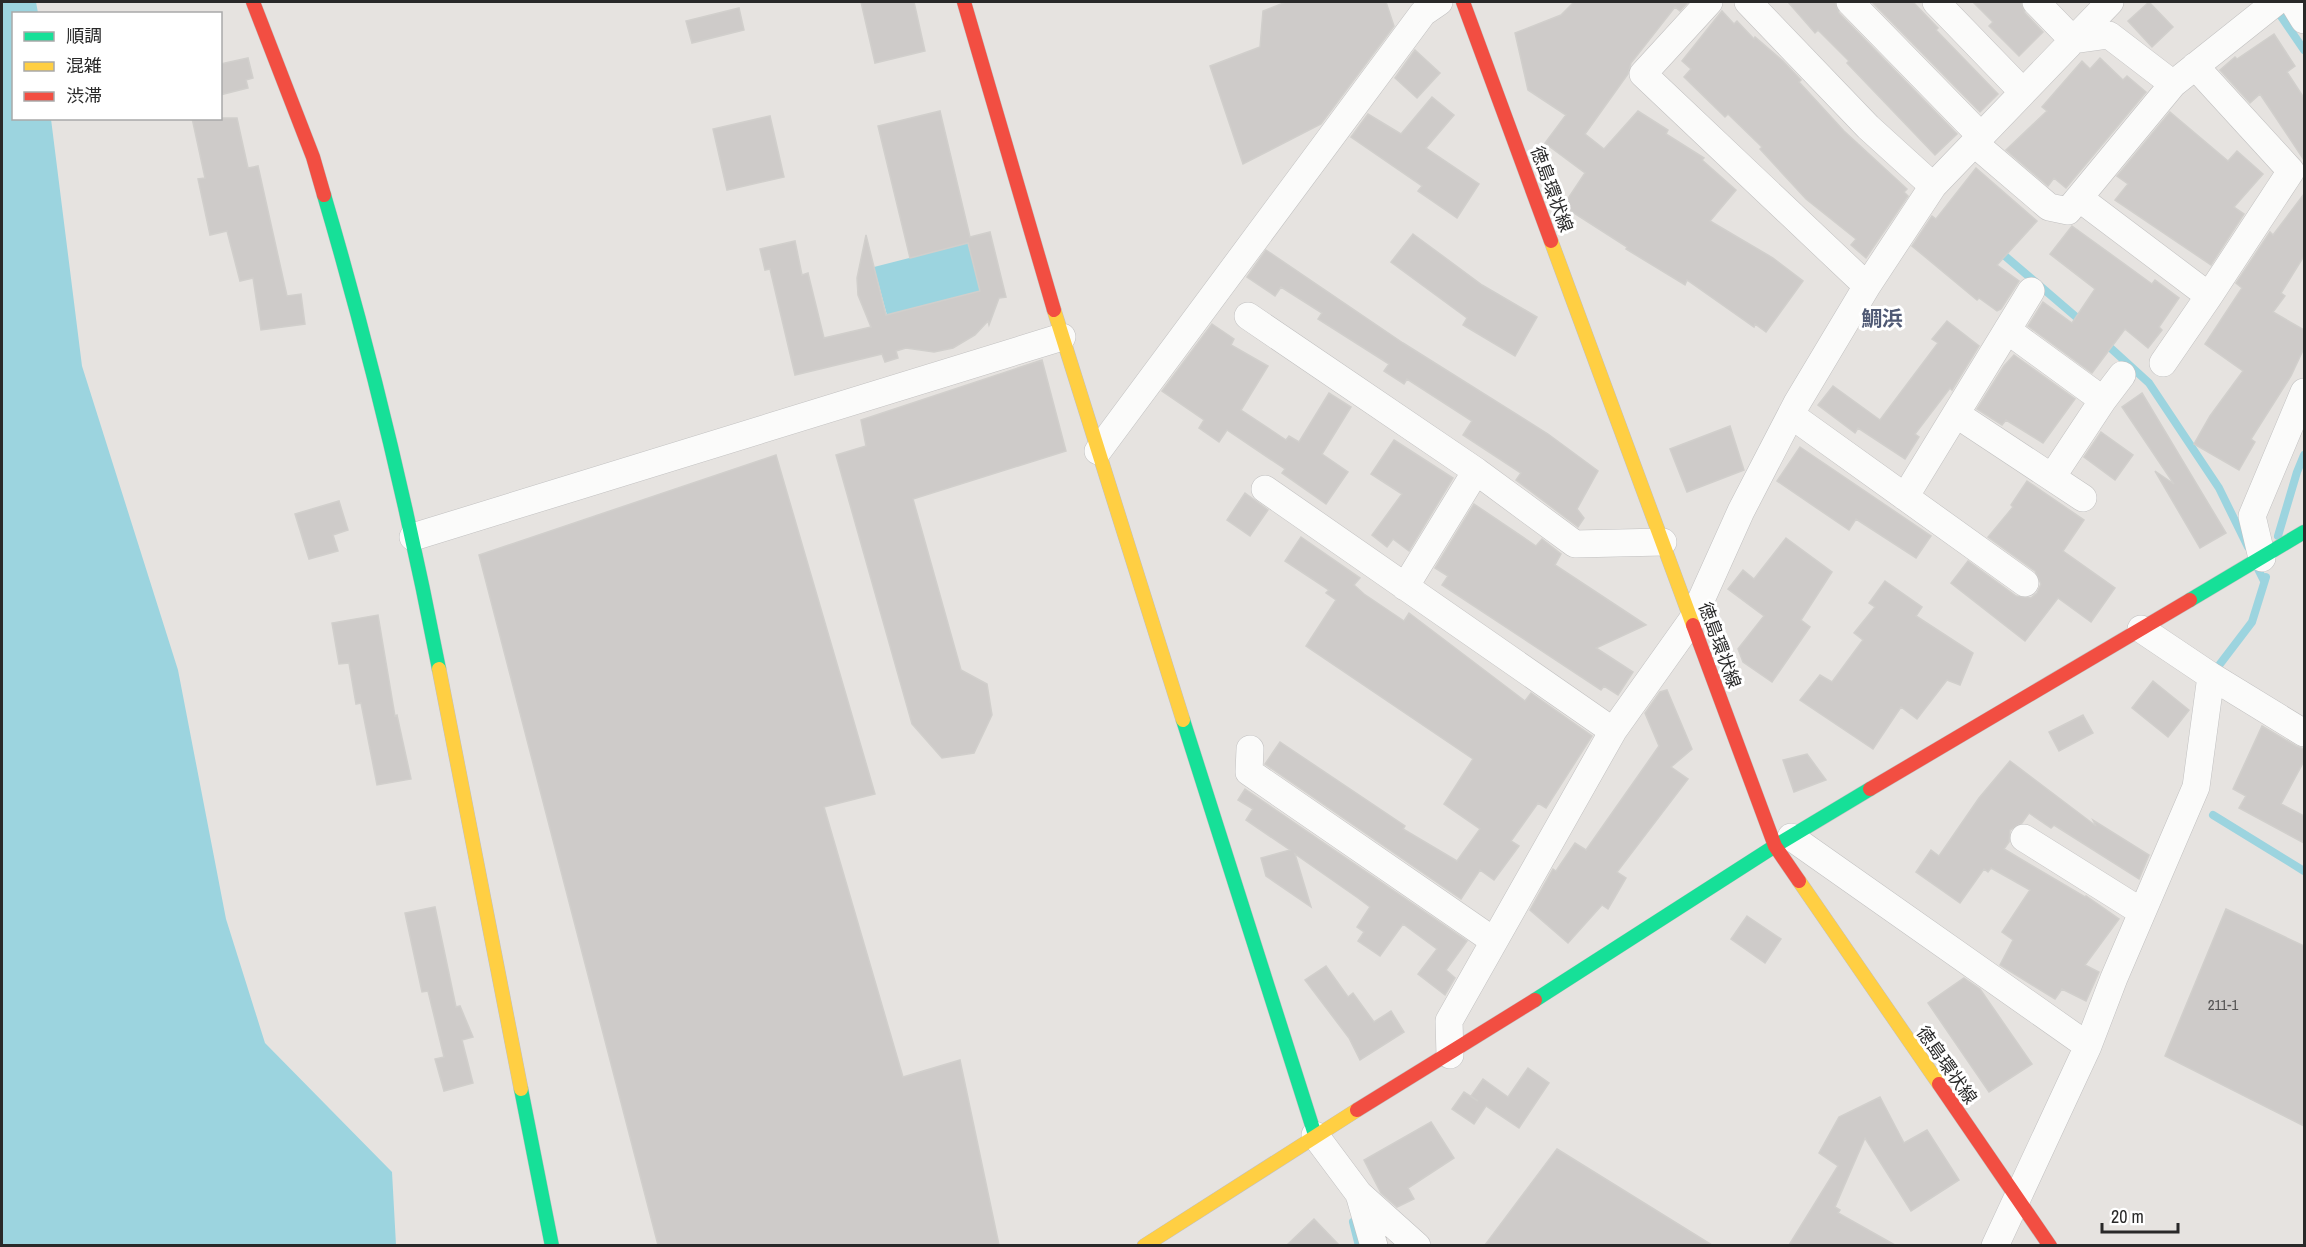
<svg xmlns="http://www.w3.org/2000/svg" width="2306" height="1247" font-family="'Archivo Narrow','Noto Sans JP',sans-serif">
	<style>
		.water { fill: #9cd4df }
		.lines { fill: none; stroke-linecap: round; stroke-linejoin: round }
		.stream { stroke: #9cd4df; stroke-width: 8 }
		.building { fill: #cecbc9; stroke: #d1cfcc; stroke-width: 1.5 }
		.street-casing { stroke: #c1c0c0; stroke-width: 28 }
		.fast-casing { stroke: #c1c0c0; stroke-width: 15 }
		.slow-casing { stroke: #c1c0c0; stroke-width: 15 }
		.jam-casing { stroke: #c1c0c0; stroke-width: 15 }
		.street { stroke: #fbfbfa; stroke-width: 27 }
		.fast { stroke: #16e098; stroke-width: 14 }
		.slow { stroke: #ffcf43; stroke-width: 14 }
		.jam { stroke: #f24e42; stroke-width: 14 }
		.labels { text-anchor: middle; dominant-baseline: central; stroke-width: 6; stroke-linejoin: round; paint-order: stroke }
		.number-label { font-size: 15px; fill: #535252 }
		.street-label { font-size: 18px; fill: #292929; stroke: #fff }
		.quarter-label { font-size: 21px; font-weight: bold; fill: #4f5974; stroke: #fff }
	</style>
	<rect width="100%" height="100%" fill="#e6e3e0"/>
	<path class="water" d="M2 2H36L38 13 14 14V118L51 119 82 366 178 670 226 919 265 1043 392 1172 396 1245H2Z
		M968 243 980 291 887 315 874 267Z"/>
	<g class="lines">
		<path class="stream" d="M2276 9 2304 50
			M1998 250 2082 322
			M2104 342 2149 383 2219 488 2248 547
			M2278 536 2297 472 2304 455
			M2258 569 2264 581
			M2220 664 2252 622 2266 577
			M2213 815 2304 871
			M1353 1222 1359 1246"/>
	</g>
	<path class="building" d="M861 2H914L925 51 875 63Z
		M1286 2H1386L1394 26 1321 124 1243 164 1210 66 1260 47 1263 11Z
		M1574 2H1688L1680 11 1675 7 1631 63 1628 74 1585 134 1604 149 1638 111 1668 130 1666 134 1704 158 1702 160 1736 190 1710 221 1773 258 1803 281 1766 332 1755 324 1754 327 1687 280 1685 285 1626 249 1627 247 1563 206 1585 173 1545 143 1566 115 1528 90 1515 33 1561 15Z
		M1788 2H1835L1839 13 1957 134 1935 155 1847 63 1849 61 1818 30 1815 33Z
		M1872 2H1913L1938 28 1936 30 1998 94 1980 112Z
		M1973 2H2021L2025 13 2043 32 2019 56 1989 26 1993 22Z
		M2149 2 2173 27 2152 47 2128 21Z
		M739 8 744 30 692 43 686 21Z
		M1722 11 1734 24 1737 21 1754 39 1755 37 1783 61 1801 80 1799 82 1844 131 1907 189 1904 192 1908 196 1866 258 1851 245 1856 239 1806 199 1760 149 1762 147 1728 114 1725 117 1684 77 1691 69 1682 61Z
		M2274 34 2295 66 2287 72 2304 98V160L2260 94 2250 103 2220 70 2235 57 2237 59Z
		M1415 50 1440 73 1417 98 1395 78Z
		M248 58 253 78 246 80 248 88 220 95V64Z
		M2100 58 2123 80 2127 76 2146 92 2066 188 2054 178 2048 186 2006 150 2047 111 2042 107 2082 61 2090 69Z
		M1432 97 1454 115 1426 148 1479 184 1457 218 1418 191 1422 186 1351 137 1368 114 1401 134Z
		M940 111 970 237 990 232 1006 297 999 298 989 325 988 321 975 335 953 348 934 352 906 348 896 351 898 358 885 362 882 354 795 375 770 269 765 270 760 249 795 241 802 275 808 273 824 338 871 327 858 295 857 278 866 235 886 315 980 291 968 243 910 258 878 126Z
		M2170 112 2228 161 2237 151 2263 174 2234 207 2244 214 2211 265 2115 200 2128 184 2117 176Z
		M770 116 784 177 727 190 713 129Z
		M192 118H237L248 168 258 166 287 296 301 294 305 324 261 330 253 278 240 281 227 231 210 235 198 179 205 178Z
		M1976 168 2037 221 1997 265 2019 281 2001 309 1997 311 1979 298 1977 300 1912 246 1932 216 1936 219Z
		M2304 194V256L2281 293 2285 296 2273 312 2304 330V348L2291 376 2251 439 2255 442 2239 470 2194 444 2210 416 2243 371 2205 344 2242 288 2236 283 2270 232 2273 235Z
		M2072 226 2152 284 2155 280 2179 298 2159 327 2162 330 2148 348 2125 329 2092 373 2028 326 2043 302 2072 323 2095 289 2050 254Z
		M1413 234 1482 285 1537 317 1515 356 1463 325 1467 318 1391 262Z
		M1266 250 1403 343 1548 434 1598 471 1577 509 1584 518 1578 527 1516 480 1521 473 1463 435 1472 421 1407 379 1404 384 1384 371 1389 364 1318 319 1322 313 1281 287 1275 296 1247 277Z
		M1947 321 1979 346 1952 390 1950 388 1915 434 1919 437 1905 459 1858 428 1855 433 1818 405 1833 386 1880 420 1938 343 1932 339Z
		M1212 324 1234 339 1231 345 1268 366 1241 410 1286 440 1289 436 1299 442 1329 393 1351 407 1322 454 1348 472 1326 504 1282 473 1285 469 1227 430 1219 442 1199 428 1204 420 1162 391Z
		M2014 355 2075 399 2043 443 2006 420 2002 425 1977 409 2004 366Z
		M1042 360 1066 451 913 499 961 670 987 684 992 715 974 753 942 758 912 724 836 455 866 446 861 420Z
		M2142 393 2226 533 2200 548 2155 471 2174 484 2122 407Z
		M1730 426 1744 470 1687 492 1670 449Z
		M2101 432 2133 455 2115 480 2084 457Z
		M1394 440 1453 478 1409 551 1393 539 1387 547 1372 535 1402 494 1371 474Z
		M1800 447 1931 536 1916 558 1856 519 1849 530 1777 481Z
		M776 455 875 794 824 807 903 1077 960 1060 999 1245H658L479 555Z
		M2027 481 2084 520 2063 551 2115 588 2091 622 2058 598 2025 641 1951 583 1968 561 2016 596 2031 598 2037 593 2041 584 2035 571 1988 537 2013 507 2011 505Z
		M1245 493 1268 510 1250 536 1227 520Z
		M339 501 348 530 333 535 338 551 309 559 295 514Z
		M1474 504 1536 546 1542 539 1561 554 1555 565 1646 625 1596 648 1633 672 1618 695 1604 686 1601 690 1442 585 1448 576 1435 568Z
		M1301 537 1360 578 1354 585 1364 594 1404 621 1409 613 1525 701 1531 693 1592 736 1546 808 1538 803 1511 841 1519 846 1494 880 1480 870 1461 899 1265 764 1280 742 1405 826 1403 829 1457 861 1480 829 1444 804 1473 759 1306 646 1336 600 1326 593 1329 590 1285 561Z
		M1786 538 1832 572 1801 620 1810 627 1772 682 1743 662 1738 649 1764 616 1728 589 1743 570 1754 579Z
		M1885 581 1922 607 1916 616 1973 653 1960 685 1947 680 1917 719 1901 707 1873 749 1800 700 1820 675 1832 682 1863 640 1854 633 1875 607 1869 603Z
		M378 615 395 716 397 715 411 779 377 785 361 703 356 704 349 663 339 664 332 623Z
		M2153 681 2189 710 2168 737 2132 708Z
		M1667 690 1692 749 1671 767 1688 779 1617 872 1626 878 1608 909 1602 905 1568 943 1530 910 1553 869 1556 871 1575 843 1586 850 1659 746 1645 713 1660 692Z
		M2083 715 2093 733 2059 751 2049 732Z
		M2262 726 2296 746 2304 749V761L2281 804 2304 816V843L2239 808 2246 796 2233 789Z
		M1807 754 1826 780 1794 792 1783 760Z
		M2010 761 2096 826 2093 820 2149 855 2139 879 2054 825 2051 828 2029 813 2022 823 2010 830 2009 842 2004 849 2085 897 2086 896 2119 919 2085 965 2099 972 2086 1001 2062 989 2055 999 2000 965 2013 940 2002 932 2030 890 1991 868 1988 872 1984 869 1960 903 1916 872 1931 850 1939 856 1979 798Z
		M1245 789 1467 941 1446 970 1455 978 1445 995 1418 974 1437 949 1403 924 1380 956 1358 941 1364 932 1357 927 1370 907 1358 898 1295 854 1311 907 1266 876 1261 858 1290 850 1246 820 1253 809 1238 800Z
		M435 907 456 1007 460 1006 473 1037 462 1040 473 1083 444 1091 435 1059 444 1057 428 991 422 992 405 913Z
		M2226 909 2304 946V1126L2165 1056Z
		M1747 916 1781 939 1765 963 1731 939Z
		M1326 966 1348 997 1353 993 1374 1022 1391 1011 1404 1032 1360 1060 1349 1038 1305 980Z
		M1964 978 1980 989 2032 1064 1989 1092 1928 1003Z
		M1528 1068 1549 1083 1519 1128 1486 1106 1474 1124 1452 1109 1464 1092 1478 1101 1471 1096 1483 1079 1508 1097Z
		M1880 1097 1904 1143 1927 1130 1959 1180 1911 1211 1865 1138 1835 1207 1840 1210 1838 1213 1895 1245H1789L1838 1166 1819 1153 1839 1117Z
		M1431 1122 1454 1158 1408 1188 1414 1199 1397 1207 1381 1193 1364 1160Z
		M1557 1149 1712 1245H1485Z
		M1314 1219 1339 1245H1287Z"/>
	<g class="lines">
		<g class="street-casing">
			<path id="street" d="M1709 2 1643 74 1867 286
				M1748 2 1868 127 1933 186
				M1850 2 1981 136
				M1936 2 2023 92
				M2036 2 2073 40
				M2293 2 2304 20
				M2073 40 2109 35 2173 84 2276 2
				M1974 143 2049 207 2068 211 2173 84
				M2079 198 2209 296 2291 171 2195 66
				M1248 316 1476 471 1575 544 1663 542
				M2007 330 2103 400 2052 477
				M2163 363 2209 296
				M2103 400 2122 375
				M1956 414 2083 498
				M1791 415 2025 583
				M1098 451 1423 13 1439 2
				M1265 489 1613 731
				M1905 497 2031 291
				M413 537 1062 337
				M2262 558 2252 516 2304 392
				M1405 587 1476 471
				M2141 629 2211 676 2304 733
				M1250 749 1249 772 1494 941
				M1791 837 2088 1046
				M2024 838 2142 912
				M1450 1055 1449 1021 1613 731 1692 620 1741 511 1797 403 1867 286 1933 186 2110 2
				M1315 1135 1359 1194 1374 1246
				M1359 1194 1417 1246
				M1995 1246 2088 1046 2114 978 2196 787 2211 676"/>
		</g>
		<g class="fast-casing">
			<path id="fast" d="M324 195C370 351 408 509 439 669
				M2190 600 2304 532
				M1183 720 1315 1135
				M1535 1000 1775 846 1870 789
				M521 1089 552 1246"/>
		</g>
		<g class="slow-casing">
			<path id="slow" d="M1551 241 1693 625
				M1054 310 1183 720
				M439 669 521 1089
				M1799 881 1939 1084
				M1144 1246 1357 1110"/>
		</g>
		<g class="jam-casing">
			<path id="jam" d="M253 2 313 157 324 195
				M964 2 1054 310
				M1463 2 1551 241
				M1693 625 1775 846 1799 881
				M1870 789 2190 600
				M1939 1084 2050 1246
				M1357 1110 1535 1000"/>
		</g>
		<use href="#street" class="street"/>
		<use href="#fast" class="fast"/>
		<use href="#slow" class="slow"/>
		<use href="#jam" class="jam"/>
	</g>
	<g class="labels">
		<g class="number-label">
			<text x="2223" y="1004">211-1</text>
		</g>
		<g class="street-label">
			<text transform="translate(1552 189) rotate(70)">徳島環状線</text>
			<text transform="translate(1720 645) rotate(70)">徳島環状線</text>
			<text transform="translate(1947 1065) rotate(55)">徳島環状線</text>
		</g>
		<g class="quarter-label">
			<text x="1882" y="318">鯛浜</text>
		</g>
	</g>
	<rect width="2306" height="1247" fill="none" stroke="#292929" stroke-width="6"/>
	<rect x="12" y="12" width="210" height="108" fill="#ffffff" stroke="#a9a9a9" stroke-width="1.5"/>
	<rect x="24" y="32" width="30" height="9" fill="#16e098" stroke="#a9a9a9" stroke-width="1.5"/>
	<text x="66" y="42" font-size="18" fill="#292929">順調</text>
	<rect x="24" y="62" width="30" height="9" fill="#ffcf43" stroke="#a9a9a9" stroke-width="1.5"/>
	<text x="66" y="72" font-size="18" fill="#292929">混雑</text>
	<rect x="24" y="92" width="30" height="9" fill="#f24e42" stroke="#a9a9a9" stroke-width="1.5"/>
	<text x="66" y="102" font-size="18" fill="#292929">渋滞</text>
	<path d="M2102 1223v9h76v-9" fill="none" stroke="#292929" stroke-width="3"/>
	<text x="2111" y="1223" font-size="18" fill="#292929" stroke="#ffffff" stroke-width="4.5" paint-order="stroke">20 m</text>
</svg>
